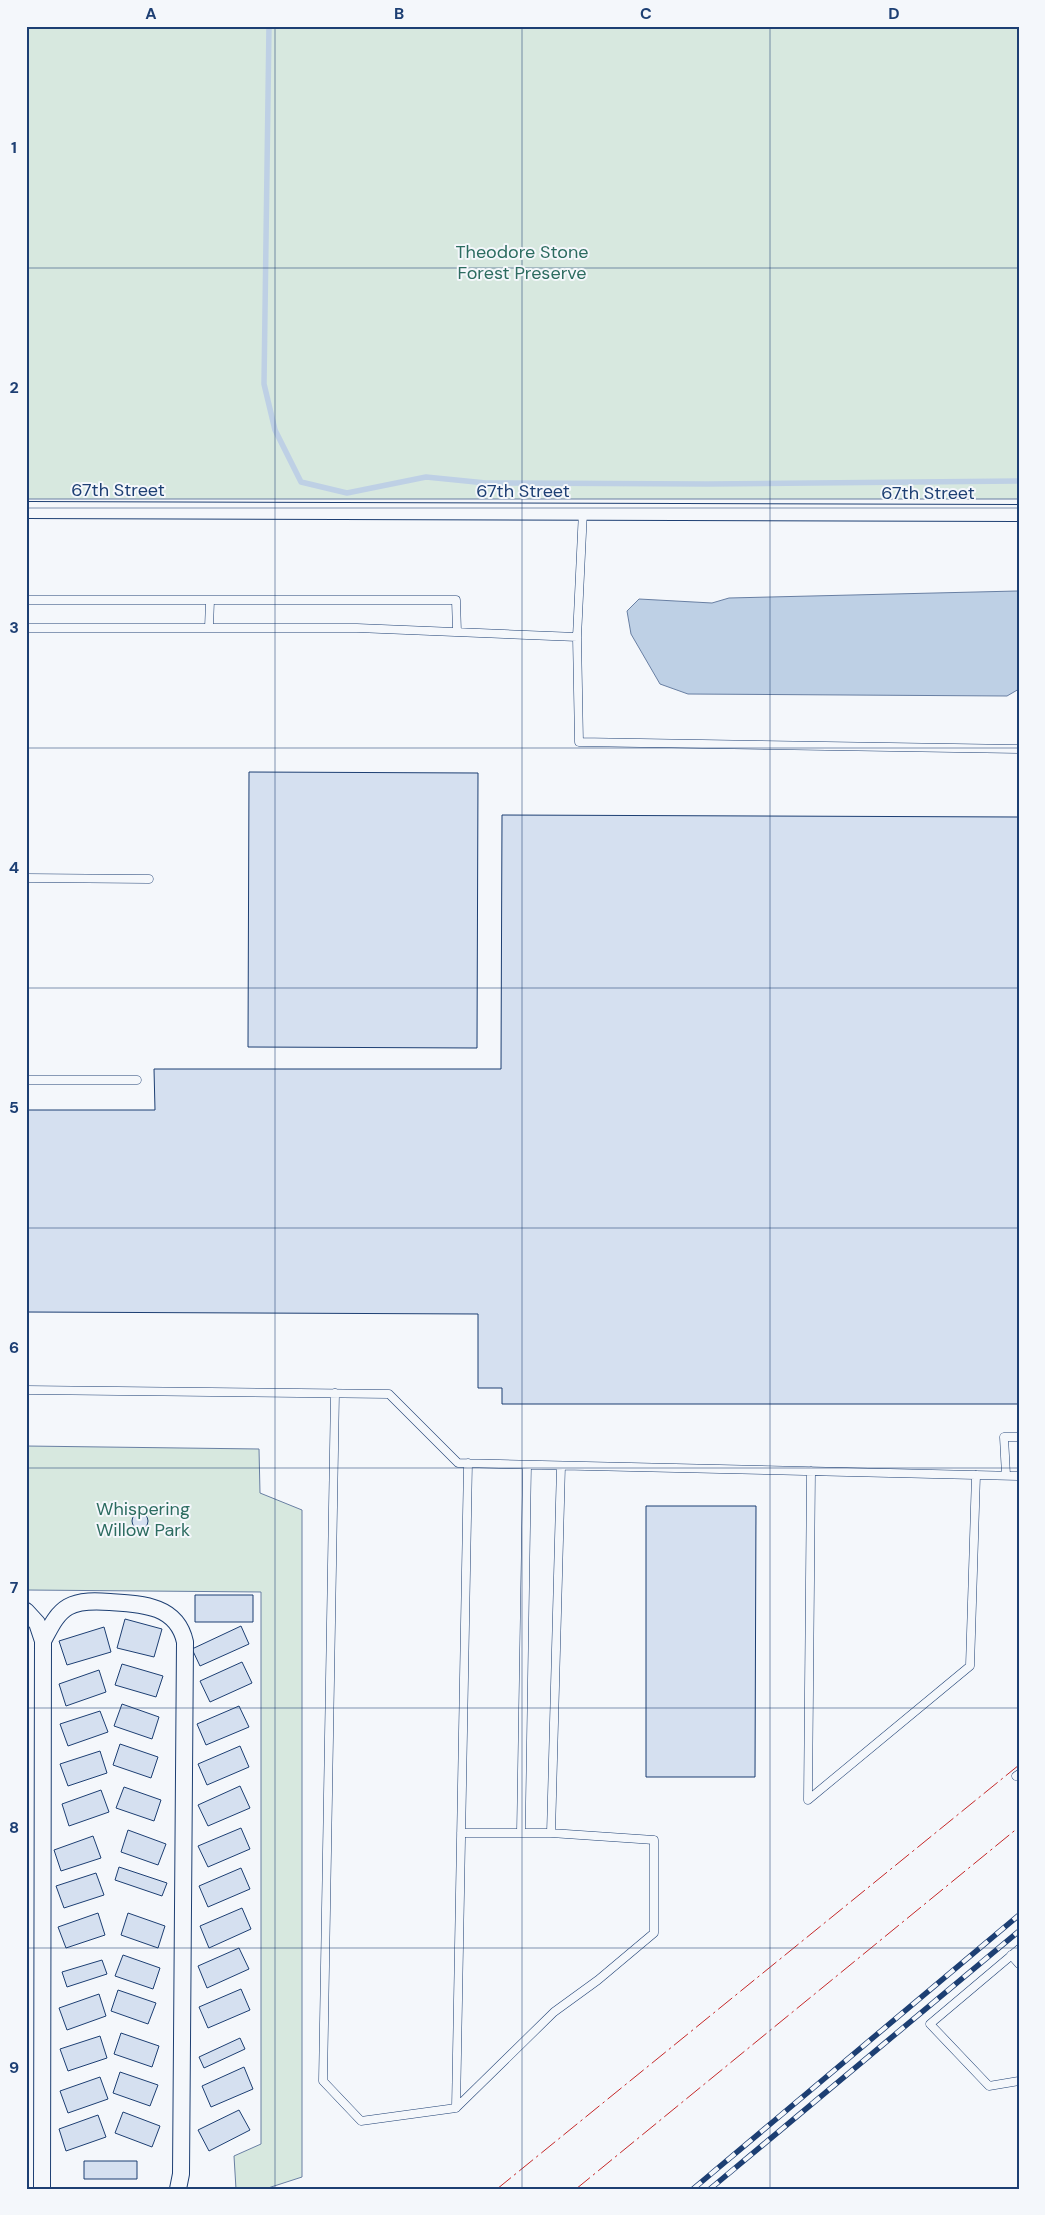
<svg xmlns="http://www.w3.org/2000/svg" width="1045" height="2215" font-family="'DM Sans',sans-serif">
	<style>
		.green { fill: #d7e8df; stroke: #687fa3 }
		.water { fill: #bed0e5; stroke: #687fa3 }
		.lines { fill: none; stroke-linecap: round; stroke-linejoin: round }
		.stream { stroke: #bed0e5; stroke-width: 5.5 }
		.building { fill: #d5e0f0; stroke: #1d3f73 }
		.service-casing { stroke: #1d3f73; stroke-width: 9 }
		.minor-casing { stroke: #1d3f73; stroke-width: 18 }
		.service { stroke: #f4f7fb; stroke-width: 8 }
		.minor { stroke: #f4f7fb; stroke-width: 16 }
		.rail-casing { stroke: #1d3f73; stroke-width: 5.5 }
		.rail { stroke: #f4f7fb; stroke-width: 4; stroke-dasharray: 11; stroke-linecap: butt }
		.power { stroke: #c62828; stroke-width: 1; stroke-dasharray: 18 4 2.5 4; stroke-linecap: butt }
		.grid { fill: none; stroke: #1d3f73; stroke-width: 1; stroke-opacity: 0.55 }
		.labels { text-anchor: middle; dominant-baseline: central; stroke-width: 4; stroke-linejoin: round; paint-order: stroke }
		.park-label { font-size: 18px; fill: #2c6c60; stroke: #f4f7fb }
		.street-label { font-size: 18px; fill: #1d3f73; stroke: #f4f7fb }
		.neatline { fill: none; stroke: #1d3f73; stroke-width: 2 }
		.grid-label { font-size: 16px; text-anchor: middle; font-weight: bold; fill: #1d3f73 }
	</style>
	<rect width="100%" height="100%" fill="#f4f7fb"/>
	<path class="green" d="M26 26H1019V499H26Z
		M26 1446 259 1449 260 1493 302 1510V2177L265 2189H236L234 2156 261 2144V1592L26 1590Z"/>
	<path class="water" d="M1017 591 1019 592V689L1007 696 688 694 660 684 631 634 627 611 639 599 712 603 729 598Z"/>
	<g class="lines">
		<path class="stream" d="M269 26 264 384 275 430 301 482 347 493 426 477 486 483 707 484 1019 481"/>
	</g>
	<path class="building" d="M249 772 478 773 477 1048 248 1047Z
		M502 815 1019 817V1404H502V1388H478V1314L26 1312V1110H155L154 1069H501Z
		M646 1506H756L755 1777H646Z
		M132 1521a8 8 0 1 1 16 0a8 8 0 1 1-16 0Z
		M195 1595H253V1622H195Z
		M125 1619 162 1629 154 1657 117 1648Z
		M241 1626 249 1644 200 1666 192 1649Z
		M104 1627 111 1652 67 1665 59 1641Z
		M242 1662 252 1683 210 1702 200 1681Z
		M122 1664 163 1676 156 1697 115 1685Z
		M99 1670 106 1692 66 1706 59 1684Z
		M122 1704 159 1717 152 1739 114 1726Z
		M239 1706 249 1727 206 1745 197 1724Z
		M100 1711 108 1732 68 1746 60 1724Z
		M120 1744 158 1757 151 1778 113 1765Z
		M240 1746 249 1767 207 1785 198 1764Z
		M100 1751 107 1773 68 1786 60 1764Z
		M240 1786 250 1808 208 1826 198 1805Z
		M124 1787 161 1800 154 1821 116 1808Z
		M101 1790 109 1812 69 1826 62 1804Z
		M241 1828 250 1849 208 1867 198 1846Z
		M128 1830 166 1844 158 1865 121 1852Z
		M93 1836 101 1858 61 1871 54 1850Z
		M119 1867 167 1883 162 1896 115 1880Z
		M241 1868 250 1889 208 1907 199 1886Z
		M96 1873 104 1895 64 1908 56 1886Z
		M242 1908 251 1929 209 1948 200 1926Z
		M98 1913 105 1935 66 1948 58 1927Z
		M128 1913 165 1926 158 1948 121 1935Z
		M239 1948 249 1969 207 1988 198 1966Z
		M123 1955 160 1968 153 1989 115 1976Z
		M102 1960 107 1974 67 1987 62 1972Z
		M241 1989 250 2010 208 2028 199 2007Z
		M118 1990 156 2003 148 2024 111 2011Z
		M99 1994 106 2016 67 2030 59 2008Z
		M121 2033 159 2046 152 2067 114 2054Z
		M100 2036 107 2058 68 2071 60 2049Z
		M240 2038 245 2049 204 2068 199 2057Z
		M244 2067 253 2089 211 2107 202 2086Z
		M120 2072 158 2085 150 2106 113 2093Z
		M100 2077 108 2099 68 2113 60 2091Z
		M239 2110 250 2130 209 2151 198 2130Z
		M123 2112 160 2126 152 2147 115 2133Z
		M98 2115 106 2137 66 2151 59 2129Z
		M84 2161H137V2179H84Z"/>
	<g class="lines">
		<g class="service-casing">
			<path id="service" d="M26 600H456L457 632
				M26 628H357L577 637 583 511
				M209 628 210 600
				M577 637 579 742 1019 749
				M26 878 149 879
				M26 1080H137
				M26 1390 389 1394 458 1463 1019 1476
				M335 1393 323 2081 361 2121 456 2108 468 1463
				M527 1465 521 1833H551L561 1466
				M811 1471 808 1800 970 1666 976 1475
				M1006 1475 1004 1437H1019
				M1016 1776 1019 1774
				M461 1833H521
				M1019 1949 930 2024 989 2086 1019 2081
				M1011 1955 1019 1964
				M456 2108 554 2012 598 1980 654 1933V1840L551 1833"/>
		</g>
		<g class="minor-casing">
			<path id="minor" d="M26 510 1019 513
				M26 1611 37 1623 43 1641C50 1628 56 1614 68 1607 80 1600 97 1601 110 1602 142 1604 177 1605 185 1642L181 2174 178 2189
				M42 2189 43 1641"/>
		</g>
		<use href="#service" class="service"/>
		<use href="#minor" class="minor"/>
		<g class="rail-casing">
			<path id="rail" d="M693 2189 1019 1915
				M710 2189 1019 1931"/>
		</g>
		<use href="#rail" class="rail"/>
		<path class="power" d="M497 2189 1019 1765
			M576 2189 1019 1827"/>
	</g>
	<path class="grid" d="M275 26V2189M522 26V2189M770 26V2189M26 268H1019M26 508H1019M26 748H1019M26 988H1019M26 1228H1019M26 1468H1019M26 1708H1019M26 1948H1019"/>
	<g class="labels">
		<g class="park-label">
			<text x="522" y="252">Theodore Stone<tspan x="522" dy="21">Forest Preserve</tspan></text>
			<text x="143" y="1509">Whispering<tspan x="143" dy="21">Willow Park</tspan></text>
		</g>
		<g class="street-label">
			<text x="118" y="490">67th Street</text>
			<text x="523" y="491">67th Street</text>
			<text x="928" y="493">67th Street</text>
		</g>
	</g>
	<rect width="1045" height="2215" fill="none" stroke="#f4f7fb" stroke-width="55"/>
	<rect x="28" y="28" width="990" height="2160" class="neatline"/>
	<g class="grid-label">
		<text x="151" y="19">A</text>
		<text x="399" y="19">B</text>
		<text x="646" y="19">C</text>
		<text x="894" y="19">D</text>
		<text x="14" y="153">1</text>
		<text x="14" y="393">2</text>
		<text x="14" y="633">3</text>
		<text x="14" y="873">4</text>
		<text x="14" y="1113">5</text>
		<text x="14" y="1353">6</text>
		<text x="14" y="1593">7</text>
		<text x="14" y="1833">8</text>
		<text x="14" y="2073">9</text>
	</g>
</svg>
